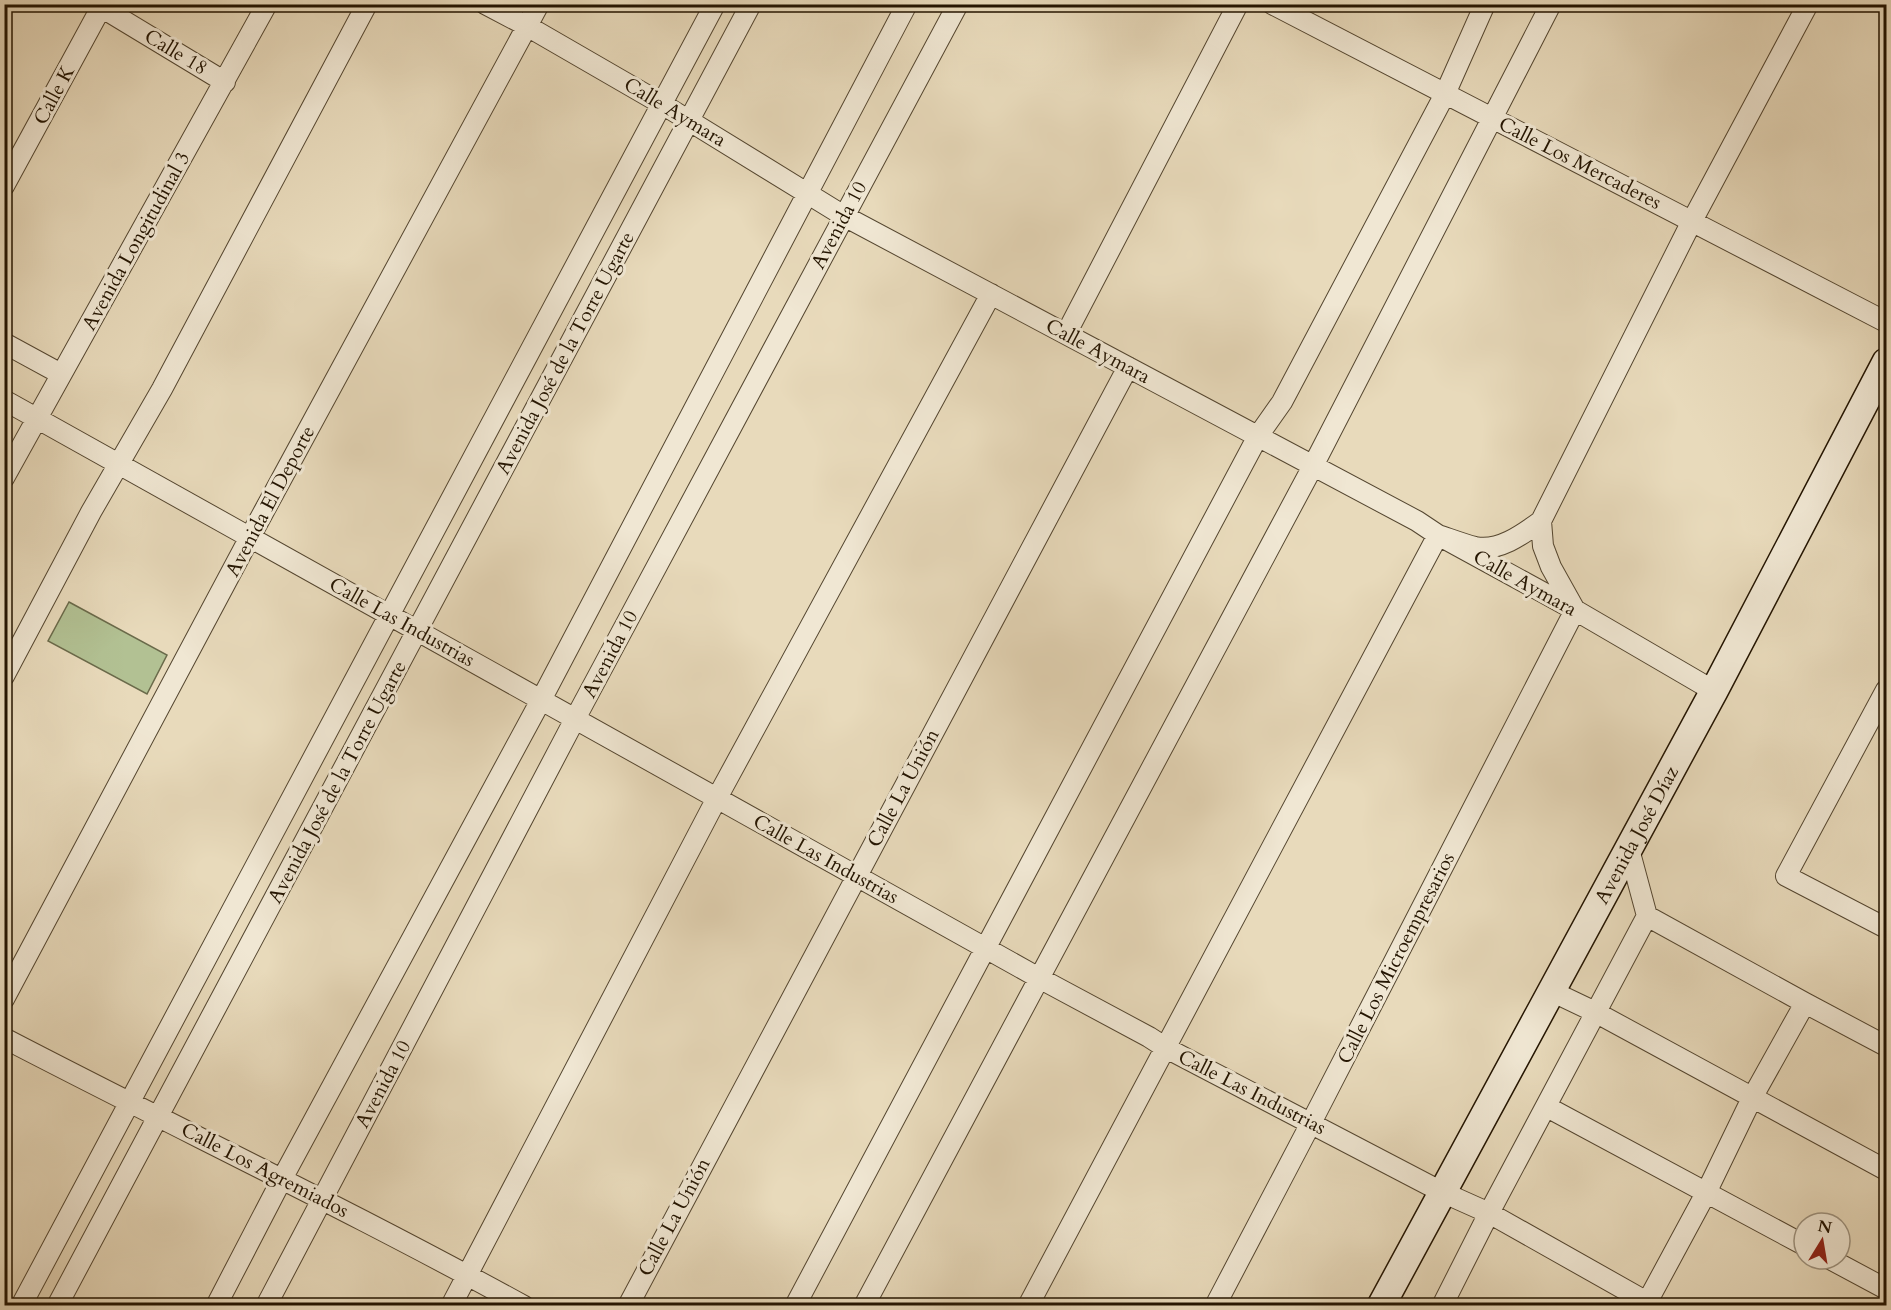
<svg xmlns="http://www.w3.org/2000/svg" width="1891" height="1310" font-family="Cardo,serif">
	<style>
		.green { fill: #b2c193; stroke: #6a6a4a; stroke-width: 1.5 }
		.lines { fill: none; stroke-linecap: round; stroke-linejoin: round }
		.street-casing { stroke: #544630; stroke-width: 22 }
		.secondary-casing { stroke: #231401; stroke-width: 30 }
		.street { stroke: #f0e7d3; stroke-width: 20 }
		.secondary { stroke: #f0e7d3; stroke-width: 27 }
		.labels { text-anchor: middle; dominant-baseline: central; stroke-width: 6; stroke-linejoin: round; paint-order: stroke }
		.street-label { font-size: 20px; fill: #231401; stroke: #f0e7d3 }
	</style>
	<rect width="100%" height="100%" fill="#e8dabb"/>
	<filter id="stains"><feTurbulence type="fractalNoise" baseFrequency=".00333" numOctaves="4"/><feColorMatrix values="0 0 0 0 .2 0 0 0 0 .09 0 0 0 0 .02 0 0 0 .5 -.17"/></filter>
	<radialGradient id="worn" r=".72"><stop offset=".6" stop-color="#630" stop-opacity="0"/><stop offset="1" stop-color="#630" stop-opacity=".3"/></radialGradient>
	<path class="green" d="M69 602 167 655 147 694 48 641Z"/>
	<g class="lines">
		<g class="street-casing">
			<path id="street" d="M96 4 225 82
				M485 4 527 26 662 104 844 216 1417 521 1438 535 1575 610 1714 691
				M1272 4 1886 322
				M4 186 103 4
				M1066 334 1238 4
				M4 343 61 374
				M4 400 1039 978 1149 1037 1166 1048 1442 1192 1489 1213 1654 1306
				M4 478 267 4
				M4 676 91 512 162 389 367 4
				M1886 690 1786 876 1886 928
				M1629 849 1647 916 1805 1003 1886 1046
				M1551 991 1595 1012 1886 1170
				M4 999 250 537 539 4
				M4 1038C177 1128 353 1212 524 1306
				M1547 1107 1804 1245
				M1830 1259 1886 1289
				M21 1306 715 4
				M57 1306 751 4
				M216 1306 282 1179 541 700 907 4
				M266 1306 575 719 958 4
				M451 1306 717 798 991 294
				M628 1306 1128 367
				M795 1306 1258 436 1282 402 1445 94 1485 4
				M864 1306 1313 466 1551 4
				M1028 1306 1438 535C1450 539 1463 544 1475 547 1499 552 1523 534 1541 521
				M1215 1306 1311 1123 1575 610 1551 567 1543 546 1541 521 1692 221 1808 4
				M1442 1306 1489 1213 1647 916
				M1645 1306 1706 1193 1752 1098 1805 1003"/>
		</g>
		<g class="secondary-casing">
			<g id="secondary">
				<path id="s1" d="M1381 1306 1714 691 1886 362"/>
			</g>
		</g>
		<use href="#street" class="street"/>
		<use href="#secondary" class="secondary"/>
	</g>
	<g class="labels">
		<g class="street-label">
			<text transform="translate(176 52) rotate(31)">Calle 18</text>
			<text transform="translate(54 95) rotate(-62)">Calle K</text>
			<text transform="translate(675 112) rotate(31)">Calle Aymara</text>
			<text transform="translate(1580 163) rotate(27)">Calle Los Mercaderes</text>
			<text transform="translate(839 225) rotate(-62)">Avenida 10</text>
			<text transform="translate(136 241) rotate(-61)">Avenida Longitudinal 3</text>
			<text transform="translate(1098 351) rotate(28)">Calle Aymara</text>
			<text transform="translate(565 353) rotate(-62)">Avenida José de la Torre Ugarte</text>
			<text transform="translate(270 501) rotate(-62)">Avenida El Deporte</text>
			<text transform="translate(1525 583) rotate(29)">Calle Aymara</text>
			<text transform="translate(402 622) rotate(29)">Calle Las Industrias</text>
			<text transform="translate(610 654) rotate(-62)">Avenida 10</text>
			<text transform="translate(337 782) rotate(-62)">Avenida José de la Torre Ugarte</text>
			<text transform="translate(903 788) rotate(-62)">Calle La Unión</text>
			<text stroke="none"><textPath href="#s1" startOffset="536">Avenida José Díaz</textPath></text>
			<text transform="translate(826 859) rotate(29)">Calle Las Industrias</text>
			<text transform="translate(1396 958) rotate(-63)">Calle Los Microempresarios</text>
			<text transform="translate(383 1084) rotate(-62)">Avenida 10</text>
			<text transform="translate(1252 1092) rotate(27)">Calle Las Industrias</text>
			<text transform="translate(265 1170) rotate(27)">Calle Los Agremiados</text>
			<text transform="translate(674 1217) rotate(-62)">Calle La Unión</text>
		</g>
	</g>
	<rect width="1891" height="1310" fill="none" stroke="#e8dabb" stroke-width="24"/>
	<rect x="6" y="6" width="1879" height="1298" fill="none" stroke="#231401" stroke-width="3"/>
	<rect x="12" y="12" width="1867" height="1286" fill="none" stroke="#231401" stroke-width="1.5"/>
	<g transform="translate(1822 1241) rotate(11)"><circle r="28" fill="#f0e7d3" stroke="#9e937f" stroke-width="1.5"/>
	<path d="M0-4.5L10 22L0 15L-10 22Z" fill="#8f2418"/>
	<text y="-9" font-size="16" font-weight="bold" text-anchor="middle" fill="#231401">N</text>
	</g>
	<rect width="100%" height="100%" filter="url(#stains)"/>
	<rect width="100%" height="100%" fill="url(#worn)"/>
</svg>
